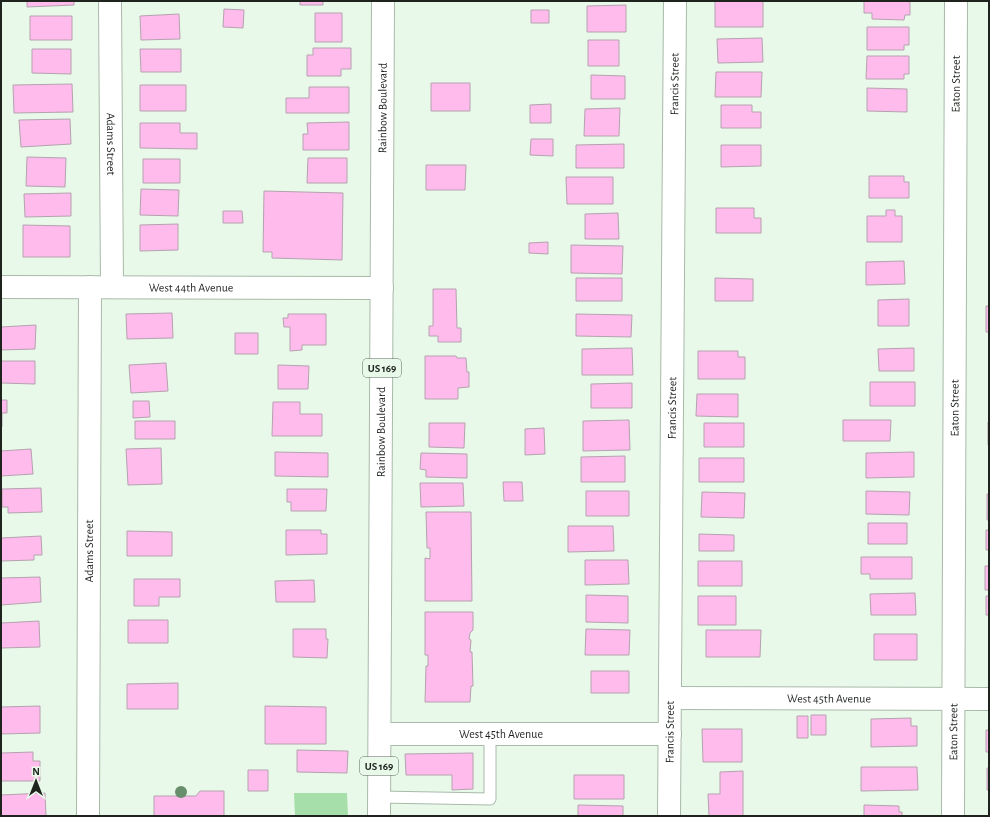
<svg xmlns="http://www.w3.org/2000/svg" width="990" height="817" font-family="'Alegreya Sans',sans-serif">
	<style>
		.green { fill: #a7dfaa }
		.building { fill: #febbec; stroke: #b4a2af }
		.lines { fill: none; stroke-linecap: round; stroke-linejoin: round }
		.service-casing { stroke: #a9b9aa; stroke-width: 13 }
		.minor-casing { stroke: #a9b9aa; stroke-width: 24 }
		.primary-casing { stroke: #a9b9aa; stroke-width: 24 }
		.service { stroke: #fff; stroke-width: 11 }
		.minor { stroke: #fff; stroke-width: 22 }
		.primary { stroke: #fff; stroke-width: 22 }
		.tree { fill: #698e6e }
		.labels { text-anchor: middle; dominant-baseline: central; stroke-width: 3; stroke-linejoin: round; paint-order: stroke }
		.shield { fill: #e9f9e9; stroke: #5b635b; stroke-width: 1 }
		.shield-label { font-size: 11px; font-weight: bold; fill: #1e231e }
		.street-label { font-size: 12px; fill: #1e231e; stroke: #e9f9e9 }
	</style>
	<rect width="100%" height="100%" fill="#e9f9e9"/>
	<path class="green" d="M294 793H347L348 816H295Z"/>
	<path class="building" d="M27 1H74V5L27 7Z
		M300 1H323V5H300Z
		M715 1H763V27H715Z
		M864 1H910V15H905L904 20 872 19V13H864Z
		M626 5V32H587V6Z
		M224 9 244 10 243 28 223 27Z
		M531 10H549V23H531Z
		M315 13H342V42H315Z
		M179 14 180 39 141 40 140 16Z
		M30 16H72V40H30Z
		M867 27H909V45H904V50H867Z
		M762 38 763 62 718 63 717 39Z
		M588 40H619V66H588Z
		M313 48H351V69H341V76H307V55H313Z
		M32 49H71V74L32 73Z
		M140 49H181V72H141Z
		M867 56H909V74H904V79H866Z
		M716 72H762L761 97H715Z
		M591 75 625 76V99H591Z
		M431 83H470V111H431Z
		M72 84 73 112 14 113 13 85Z
		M140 85H186V111H140Z
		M309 87H349V113H286V98H309Z
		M867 88 907 89V112L867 111Z
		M551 104V123H530V105Z
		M721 105H752V112H761V128H721Z
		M620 108 619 136H584L585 109Z
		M70 119 71 144 21 147 19 120Z
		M349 122V150H303V134H308L307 123Z
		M140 123H180V133H197V149L140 148Z
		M531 139H553V156L530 155Z
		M624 144V168H576V145Z
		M721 145H761V166L721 167Z
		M27 157 66 158 65 187 26 186Z
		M308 158H347V183H307Z
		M143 159H180V183H143Z
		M426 165H466L465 190H426Z
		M869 176H904V182H909V198H869Z
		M566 177H613V204H567Z
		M141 189 179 190 178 216 140 215Z
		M264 191 343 193 342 260 272 258V252H263Z
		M71 193V216L25 217 24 194Z
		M716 208H754V218H761V233H716Z
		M886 210H895V216H902V242H867V216H886Z
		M223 211H242L243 223H223Z
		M618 213 619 239H585V214Z
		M178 224V250L140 251V225Z
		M23 225 70 226V257H23Z
		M548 242V254L529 253V243Z
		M571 245 623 246 622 274 571 273Z
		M904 261 905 284 866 285V262Z
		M576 278H622V301H576Z
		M715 278 753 279V301H715Z
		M433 289H456L457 328H461V342H438V336H429V326H433Z
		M909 299V326H878V300Z
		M986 306H989V332H986Z
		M172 313 173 338 127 339 126 314Z
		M288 314H326V345H302V350L290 351V327H284L283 318H288Z
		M576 314 632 315 631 337 576 336Z
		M36 325 35 349 1 350V327Z
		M235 333H258V354H235Z
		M632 348 633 375H582V349Z
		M914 348V371H879L878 349Z
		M698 351H738V357H745V379H698Z
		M425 356H456L457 358H466L467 372H469V387L458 388V399H425Z
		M1 361H35V384L1 383Z
		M166 363 168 391 131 393 129 365Z
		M278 365 309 366 308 389H278Z
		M870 382H915V406H870Z
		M632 383V408H591V384Z
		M697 394H738V417L696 416Z
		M1 400H7V413H2V427H1Z
		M133 401H149L150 417 133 418Z
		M273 402H300V414H322V436H272Z
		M629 420 630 450 583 451V421Z
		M843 420H891L890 441H843Z
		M135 421H175V439H135Z
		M988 422H989V445H988Z
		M429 423H465L464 448 429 447Z
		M704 423H744V447H704Z
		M544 428 545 454 525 455V429Z
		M161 448 162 484 128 485 126 449Z
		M31 449 33 474 1 476V451Z
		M275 452 328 453V477L275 476Z
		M914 452V477L866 478V453Z
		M421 453 467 454V478L426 477V470L420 469Z
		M625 456V482H581V457Z
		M699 458H744V482H699Z
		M503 482H522L523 501H504Z
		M420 483H463L464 506 421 507Z
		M41 488 42 512 8 513V507H2V489Z
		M287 489H327L326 511H291V502H287Z
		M586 491H629V516H586Z
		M866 491 910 492 909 515 866 514Z
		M702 492 745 493 744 518 701 517Z
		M987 494H989V520H987Z
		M426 512H471L472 601H425V558L430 559V548H427Z
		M868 523H907V544H868Z
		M568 526H613L614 551 568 552Z
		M286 530H321V534H327V554L286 555Z
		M986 530H989V550H986Z
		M127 531 172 532V556H127Z
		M699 534 734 535V551H699Z
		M41 536 42 555H34V560L1 561V538Z
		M861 557H912V579H870V574H861Z
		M585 560H628L629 584 585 585Z
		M698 561H742V586H698Z
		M985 566H989V590H985Z
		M40 577 41 602 1 605V578Z
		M134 579H180V597H159V606H134Z
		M314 580 315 602H276L275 581Z
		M915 593 916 615H871L870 594Z
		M586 595 628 596V623L586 622Z
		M698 596H736V625H698Z
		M986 596H989V615H986Z
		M425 612H473V630L470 633 469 639 471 640 470 652H472L473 686H471L470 702H425L426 666H428V655H425Z
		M128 620H168V643H128Z
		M39 621 40 647 1 648V623Z
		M293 629H326V639H328L327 658 293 657Z
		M586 629 630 630 629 655H585Z
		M706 630H761L760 657H706Z
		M874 634H917V660H874Z
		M591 671H629V693H591Z
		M178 683V709H127V684Z
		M40 706V733L1 734V707Z
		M265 706 326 707V744H265Z
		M811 715H826V735H811Z
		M797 716H808V738H797Z
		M911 718V726H917V746L871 747V719Z
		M702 729H742V762H703Z
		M986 730H989V752H986Z
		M297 750 348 751 347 773 297 772Z
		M33 752V761H40V781H1V753Z
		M473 753V789L452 790V775H406L405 754Z
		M861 767H917L918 790 861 791Z
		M987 768H989V790H987Z
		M248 770H268V791H248Z
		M743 771V816H709L708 794H720V772Z
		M574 775H624V799H574Z
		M200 791H224V816H154V796H196Z
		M45 793 46 816H1V795Z
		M578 805 623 806V816H578Z
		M864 805 899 806V812H902V816H905H864Z"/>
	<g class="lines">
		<g class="service-casing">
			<path id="service" d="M379 797 490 799V734"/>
		</g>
		<g class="minor-casing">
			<g id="minor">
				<path id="s1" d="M110 1 112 287"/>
				<path id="s2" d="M1 287 382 288"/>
				<path id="s3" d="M670 698 989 699"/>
				<path id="s4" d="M380 734H670"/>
				<path id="s5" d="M88 816 90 287"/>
				<path id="s6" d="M669 816 675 1"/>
				<path id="s7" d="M953 816 956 1"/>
			</g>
		</g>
		<g class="primary-casing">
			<g id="primary">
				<path id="s8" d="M379 816 383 1"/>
			</g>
		</g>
		<use href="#service" class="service"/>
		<use href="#minor" class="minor"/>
		<use href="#primary" class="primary"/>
	</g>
	<circle class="tree" cx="181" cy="792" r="6"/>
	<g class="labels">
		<g class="shield">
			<rect x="363" y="359" width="38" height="18" rx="3"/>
			<rect x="360" y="757" width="38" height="18" rx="3"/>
		</g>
		<g class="shield-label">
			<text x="382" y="368">US 169</text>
			<text x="379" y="766">US 169</text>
		</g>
		<g class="street-label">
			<text stroke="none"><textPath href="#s6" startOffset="732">Francis Street</textPath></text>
			<text stroke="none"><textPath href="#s7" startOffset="732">Eaton Street</textPath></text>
			<text stroke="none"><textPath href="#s8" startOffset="708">Rainbow Boulevard</textPath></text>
			<text stroke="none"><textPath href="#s1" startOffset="143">Adams Street</textPath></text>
			<text stroke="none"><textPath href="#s2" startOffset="190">West 44th Avenue</textPath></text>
			<text stroke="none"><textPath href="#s7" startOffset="408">Eaton Street</textPath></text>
			<text stroke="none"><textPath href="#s6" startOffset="408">Francis Street</textPath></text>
			<text stroke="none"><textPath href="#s8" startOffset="384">Rainbow Boulevard</textPath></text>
			<text stroke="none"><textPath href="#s5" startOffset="265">Adams Street</textPath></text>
			<text stroke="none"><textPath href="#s3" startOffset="159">West 45th Avenue</textPath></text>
			<text stroke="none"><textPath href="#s6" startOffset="84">Francis Street</textPath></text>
			<text stroke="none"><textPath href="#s7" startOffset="84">Eaton Street</textPath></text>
			<text stroke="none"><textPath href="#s4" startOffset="121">West 45th Avenue</textPath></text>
		</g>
	</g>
	<rect width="990" height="817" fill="none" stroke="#1e231e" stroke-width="4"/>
	<g transform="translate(36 781)" stroke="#e9f9e9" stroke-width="3" paint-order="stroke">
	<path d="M0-3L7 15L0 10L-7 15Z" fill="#1e231e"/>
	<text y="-6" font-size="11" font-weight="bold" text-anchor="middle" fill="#1e231e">N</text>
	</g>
</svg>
